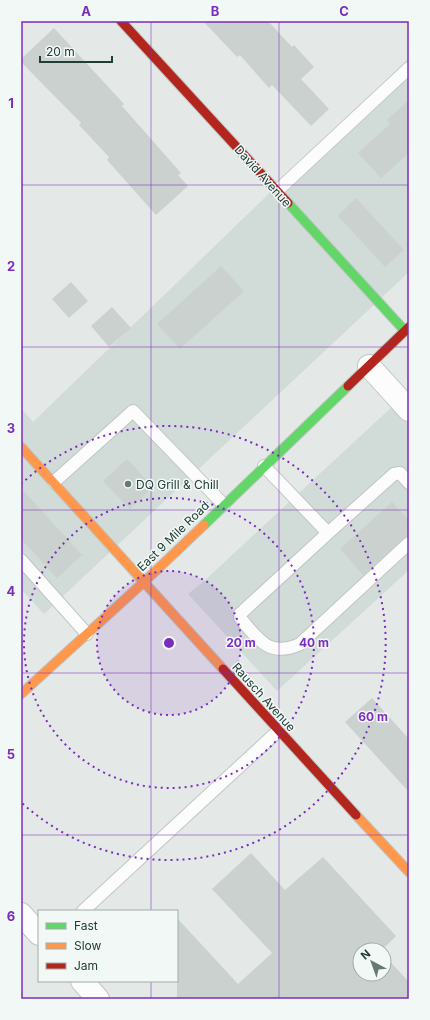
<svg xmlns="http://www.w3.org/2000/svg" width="430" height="1020" font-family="Inter,sans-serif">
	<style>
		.built { fill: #d1dbd7 }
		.building { fill: #cbd1cf }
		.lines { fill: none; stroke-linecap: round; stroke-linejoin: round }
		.lane-casing { stroke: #c1c6c4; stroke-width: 14 }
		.street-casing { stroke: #c1c6c4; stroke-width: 24 }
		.fast-casing { stroke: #bfc7c5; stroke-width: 11 }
		.slow-casing { stroke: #bfc7c5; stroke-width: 11 }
		.jam-casing { stroke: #bfc7c5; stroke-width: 11 }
		.lane { stroke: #fbfcfb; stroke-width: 12 }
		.street { stroke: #fbfcfb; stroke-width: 22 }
		.fast { stroke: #63d668; stroke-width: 9 }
		.slow { stroke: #ff974d; stroke-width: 9 }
		.jam { stroke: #b3261e; stroke-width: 9 }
		.grid { fill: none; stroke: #7b2cbf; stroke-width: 1; stroke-opacity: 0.55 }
		.ring { fill: none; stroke: #7b2cbf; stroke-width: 2; stroke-dasharray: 2 4 }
		.poi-dot { fill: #657975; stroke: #f2f8f6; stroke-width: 1.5 }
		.labels { text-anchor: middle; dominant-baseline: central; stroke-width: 3; stroke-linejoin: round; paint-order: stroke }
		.street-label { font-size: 12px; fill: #213d38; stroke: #f2f8f6 }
		.poi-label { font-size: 12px; fill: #213d38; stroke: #f2f8f6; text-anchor: start }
		.centre { fill: #7b2cbf; stroke: #f2f8f6; stroke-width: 2 }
		.ring-label { font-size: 12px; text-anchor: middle; font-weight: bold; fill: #7b2cbf; stroke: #f2f8f6; stroke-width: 3; stroke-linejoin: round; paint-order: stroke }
		.neatline { fill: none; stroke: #7b2cbf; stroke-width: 1.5 }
		.grid-label { font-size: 13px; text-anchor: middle; font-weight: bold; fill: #7b2cbf }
	</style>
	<rect width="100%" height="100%" fill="#e4e9e7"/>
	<path class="built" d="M409 58V272L44 614 21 589V408L33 422Z
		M409 391V570L277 691 188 594 203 582Z"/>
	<path class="building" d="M203 21H268L292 47 294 45 314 67 301 79 329 109 311 126 272 85 269 88 240 55 237 57Z
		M54 28 124 104 122 106 181 173 178 175 188 186 156 215 107 160 109 157 79 125 81 123 21 62V59Z
		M409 100V153L381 178 358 153 390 124 387 120Z
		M356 198 404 250 385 267 338 216Z
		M221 266 244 291 180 349 157 324Z
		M71 282 88 301 69 318 52 299Z
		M112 307 131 328 109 347 91 326Z
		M127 459 153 487 130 509 103 481Z
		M21 488 82 555 57 578 21 539Z
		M392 502 409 520V534L363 575 340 549Z
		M372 698 409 739V792L345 722Z
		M251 853 285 890 323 857 396 936 382 950H360V974H384V955L409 982V999H177V918L238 984 272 953 212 889Z"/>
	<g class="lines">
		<g class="lane-casing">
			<path id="lane" d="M277 191 409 68
				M264 466 328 533 240 614V618C259 640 269 658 300 644L409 543
				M54 482 133 411 224 505
				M328 533 394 474 400 473 409 483
				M21 560 87 634
				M83 911 278 731"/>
		</g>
		<g class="street-casing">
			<path id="street" d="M369 366 409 410
				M21 914 39 934
				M82 981 98 999"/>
		</g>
		<g class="fast-casing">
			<path id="fast" d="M288 203 405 331
				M204 525 348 386"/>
		</g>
		<g class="slow-casing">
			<path id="slow" d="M21 447 223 669
				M21 694 145 581 204 525
				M356 815 409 872"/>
		</g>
		<g class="jam-casing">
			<path id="jam" d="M121 21 288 203
				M348 386 409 327
				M223 669 356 815"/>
		</g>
		<use href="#lane" class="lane"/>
		<use href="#street" class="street"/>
		<use href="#fast" class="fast"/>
		<use href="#slow" class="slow"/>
		<use href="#jam" class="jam"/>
	</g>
	<path class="grid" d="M151 21V911M279 21V999M21 185H409M21 347H409M21 510H409M21 673H409M21 835H409M151 981V999"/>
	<circle cx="169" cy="643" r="72" fill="#7b2cbf" fill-opacity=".12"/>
	<g class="ring">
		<circle cx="169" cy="643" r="72"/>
		<circle cx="169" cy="643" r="145"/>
		<path d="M21 484A217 217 0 1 1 21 802"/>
	</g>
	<circle class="poi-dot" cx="128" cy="484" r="4"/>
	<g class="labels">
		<g class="street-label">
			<text transform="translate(263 176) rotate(48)">David Avenue</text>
			<text transform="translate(173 536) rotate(-44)">East 9 Mile Road</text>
			<text transform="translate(264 697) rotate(48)">Rausch Avenue</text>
		</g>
		<g class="poi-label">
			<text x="136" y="484">DQ Grill &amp; Chill</text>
		</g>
	</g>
	<circle cx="169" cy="643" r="6" class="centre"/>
	<g class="ring-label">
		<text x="241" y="647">20 m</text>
		<text x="314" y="647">40 m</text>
		<text x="373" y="721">60 m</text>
	</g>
	<rect width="430" height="1020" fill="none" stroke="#f2f8f6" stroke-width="44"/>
	<rect x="38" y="910" width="140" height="72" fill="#f2f8f6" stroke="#9eadaa"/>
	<rect x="46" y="923" width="20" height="6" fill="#63d668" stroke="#9eadaa"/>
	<text x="74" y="930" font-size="12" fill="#213d38">Fast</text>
	<rect x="46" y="943" width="20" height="6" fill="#ff974d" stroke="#9eadaa"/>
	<text x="74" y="950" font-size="12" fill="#213d38">Slow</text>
	<rect x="46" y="963" width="20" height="6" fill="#b3261e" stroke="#9eadaa"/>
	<text x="74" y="970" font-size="12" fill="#213d38">Jam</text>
	<g transform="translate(372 962) rotate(319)"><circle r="19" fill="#f2f8f6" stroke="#9eadaa"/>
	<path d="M0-3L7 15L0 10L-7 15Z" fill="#657975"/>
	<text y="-6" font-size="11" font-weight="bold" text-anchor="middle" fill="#213d38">N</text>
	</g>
	<path d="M40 56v6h72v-6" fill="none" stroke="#213d38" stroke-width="2"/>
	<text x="46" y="56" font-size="12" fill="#213d38" stroke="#f2f8f6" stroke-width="3" paint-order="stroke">20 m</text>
	<rect x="22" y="22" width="386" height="976" class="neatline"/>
	<g class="grid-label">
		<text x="86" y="16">A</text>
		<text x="215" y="16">B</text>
		<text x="344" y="16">C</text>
		<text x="11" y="108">1</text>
		<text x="11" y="271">2</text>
		<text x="11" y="433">3</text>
		<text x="11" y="596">4</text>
		<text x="11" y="759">5</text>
		<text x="11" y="921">6</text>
	</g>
</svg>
